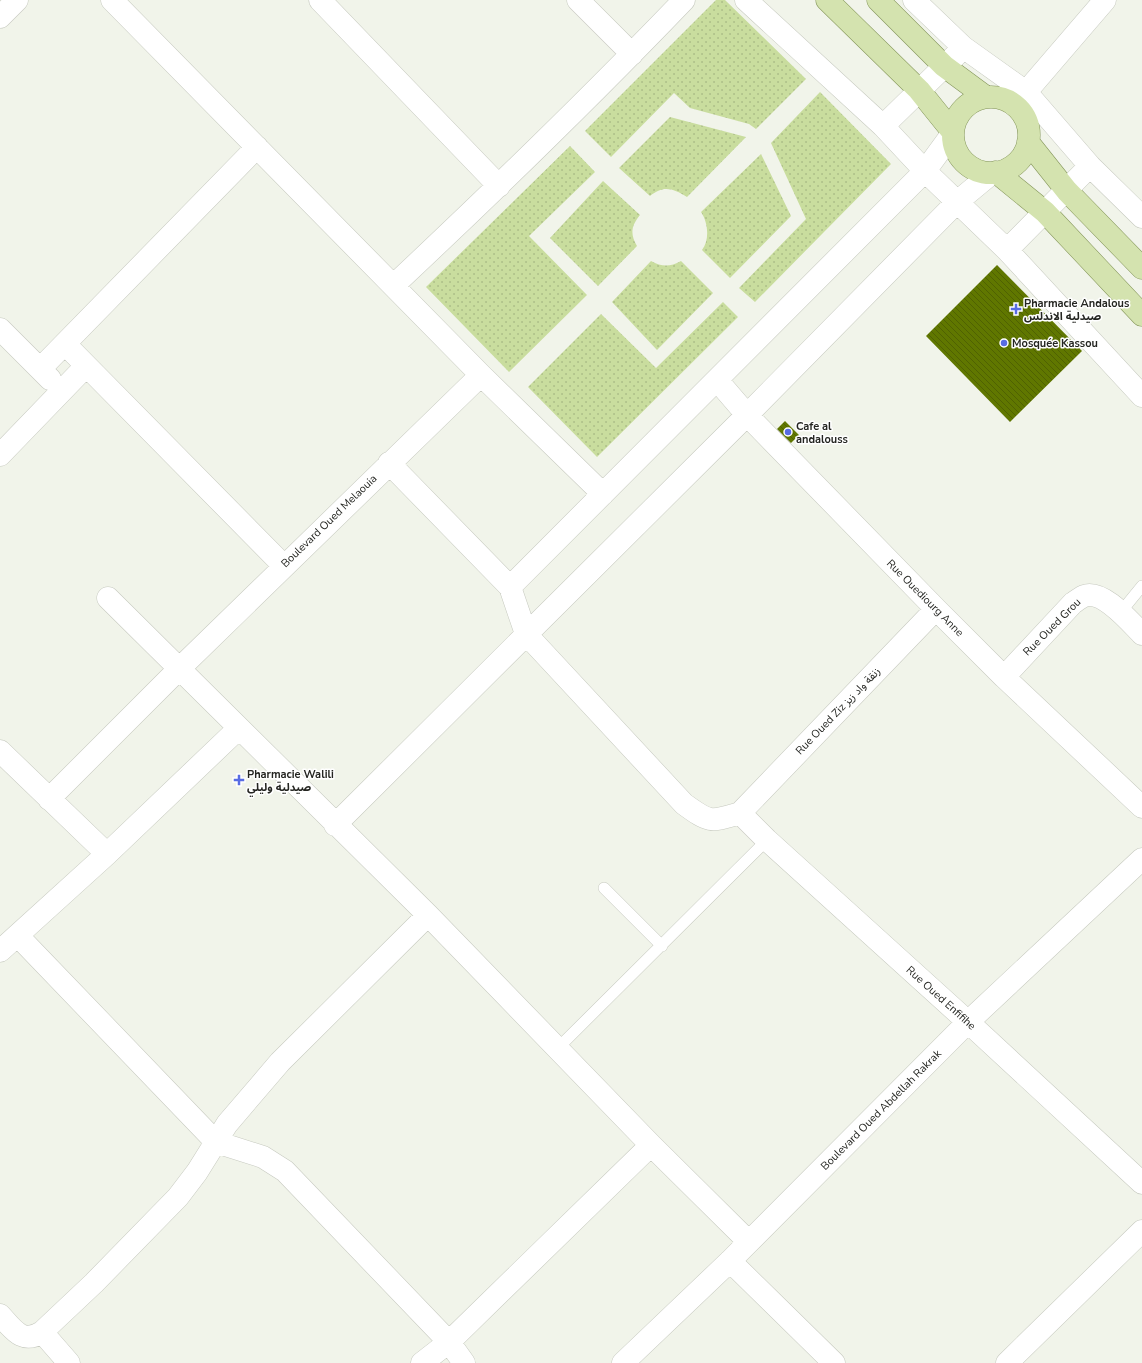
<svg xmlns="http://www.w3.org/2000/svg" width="1142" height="1363" font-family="'Nunito Sans','Noto Sans Arabic',sans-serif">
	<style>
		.park { fill: url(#park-dots) }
		.building { fill: url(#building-back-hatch) }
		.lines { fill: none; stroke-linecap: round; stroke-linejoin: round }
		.lane-casing { stroke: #c6c9bf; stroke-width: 12 }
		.street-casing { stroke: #c6c9bf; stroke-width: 23 }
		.primary-casing { stroke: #84955a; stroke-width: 23 }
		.lane { stroke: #fff; stroke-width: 11 }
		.street { stroke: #fff; stroke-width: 22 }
		.primary { stroke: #d4e3af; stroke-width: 22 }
		.poi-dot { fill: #586ce3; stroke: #fff; stroke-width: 1.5 }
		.labels { text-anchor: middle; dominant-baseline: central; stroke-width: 3; stroke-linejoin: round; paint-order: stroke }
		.poi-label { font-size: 11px; font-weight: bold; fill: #242521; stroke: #fff; text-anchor: start }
		.street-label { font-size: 11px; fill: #242521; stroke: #fff }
	</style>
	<defs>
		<pattern id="park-dots" width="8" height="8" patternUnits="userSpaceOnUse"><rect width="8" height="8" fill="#c9dd9e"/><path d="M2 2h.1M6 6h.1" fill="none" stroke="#acbe88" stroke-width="1.8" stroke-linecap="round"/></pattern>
		<pattern id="building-back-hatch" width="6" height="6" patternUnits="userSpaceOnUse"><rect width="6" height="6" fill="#607700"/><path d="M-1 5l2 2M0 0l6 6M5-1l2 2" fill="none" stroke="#4f6102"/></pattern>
	</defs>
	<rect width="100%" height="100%" fill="#f1f4ea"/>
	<path class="park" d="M716 0H725L806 79 756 129 749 124 690 108 674 93 611 157 585 131Z
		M820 92 891 164 755 302 739 288 806 219 771 143Z
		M670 117 746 137 687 197C673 188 663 185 650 196L619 168Z
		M570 146 595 172 529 236 587 295 509 372 426 287Z
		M761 154 791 216 730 278 702 250C710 240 708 222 701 212Z
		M603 181 640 215C631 226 630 234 637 246L598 286 550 238Z
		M651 261C662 267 670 267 681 261L713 293 657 350 612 302Z
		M723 302 738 317 597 457 528 387 601 314 656 368Z"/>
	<path class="building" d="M997 265 1082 351 1010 422 926 336Z
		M785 421 799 435 791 443 777 429Z"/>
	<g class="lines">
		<g class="lane-casing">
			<path id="lane" d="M1120 613 1142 586
				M604 888 662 946
				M558 1048 767 840"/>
		</g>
		<g class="street-casing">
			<path id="street" d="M112 0 481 375 603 494
				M320 0 499 186
				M578 0 632 54
				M746 0 883 126 925 171 1007 250 1142 396
				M914 0 963 47 1026 92 1090 166 1142 217
				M0 17 17 0
				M1013 104 1026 92 1105 0
				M883 126 958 53
				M1007 250 1090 166
				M394 285C493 192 590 98 684 0
				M0 329 50 379
				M65 344 284 566
				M40 369 257 147
				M717 380 747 415 936 609 1004 677 1142 807
				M0 455 86 366
				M389 463 510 587 526 634 684 804C710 823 710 822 740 813L936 609
				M510 587 925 171 952 134
				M108 598 428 915 651 1145 749 1242
				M1004 677 1073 603C1076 601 1080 598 1084 596 1103 589 1130 622 1142 634
				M0 751 107 854
				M49 799 179 669 481 375
				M740 813 767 840 968 1022 1142 1183
				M335 825 747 415 957 202 992 173
				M18 936 216 1142 263 1157 285 1171 449 1342 464 1363
				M0 951 107 854 239 728
				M730 1261 834 1363
				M0 1315C13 1329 22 1345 42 1332L94 1283 178 1197 197 1172 227 1124 280 1062 428 915
				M42 1332 69 1363
				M422 1363 449 1342 651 1145
				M623 1363 730 1261 968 1022 1142 859
				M1007 1363 1142 1231"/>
		</g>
		<g class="primary-casing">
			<path id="primary" d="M827 0 919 90 952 131
				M878 0 944 66 986 97
				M953 135a38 38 0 1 1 76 0a38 38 0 1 1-76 0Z
				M1028 142 1067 191 1142 268
				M996 172 1045 212 1142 315"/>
		</g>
		<use href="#lane" class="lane"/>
		<use href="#street" class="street"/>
		<use href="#primary" class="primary"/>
	</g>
	<g class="poi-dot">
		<path d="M1014 303h4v4h4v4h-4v4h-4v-4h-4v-4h4z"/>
		<circle cx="1004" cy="343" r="4"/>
		<circle cx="788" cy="432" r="4"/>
		<path d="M237 774h4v4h4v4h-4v4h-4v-4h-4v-4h4z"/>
	</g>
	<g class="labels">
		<g class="poi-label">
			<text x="1024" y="303">Pharmacie Andalous<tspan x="1024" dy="13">صيدلية الاندلس</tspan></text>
			<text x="1012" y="343">Mosquée Kassou</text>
			<text x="796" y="426">Cafe al<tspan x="796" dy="13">andalouss</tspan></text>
			<text x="247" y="774">Pharmacie Walili<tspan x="247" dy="13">صيدلية وليلي</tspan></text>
		</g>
		<g class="street-label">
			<text transform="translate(329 521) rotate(-44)">Boulevard Oued Melaouia</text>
			<text transform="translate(925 598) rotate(45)">Rue Ouediourg Anne</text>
			<text transform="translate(1052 627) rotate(-45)">Rue Oued Grou</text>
			<text transform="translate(838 711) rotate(-46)">Rue Oued Ziz زنقة واد زيز</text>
			<text transform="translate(941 998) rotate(42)">Rue Oued Enfifihe</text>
			<text transform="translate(881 1110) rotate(-45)">Boulevard Oued Abdellah Rakrak</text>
		</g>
	</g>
</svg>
